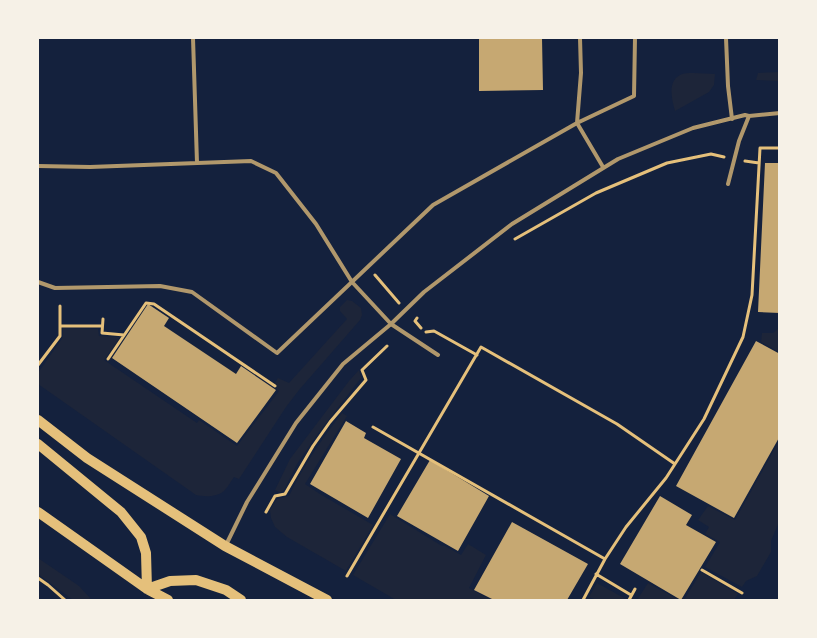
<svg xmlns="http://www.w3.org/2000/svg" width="817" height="638" font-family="Poppins,sans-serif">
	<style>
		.green { fill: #1d2539 }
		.building { fill: #c6a872 }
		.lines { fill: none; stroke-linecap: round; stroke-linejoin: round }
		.path { stroke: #e5c07b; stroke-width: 3 }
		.service { stroke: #b1986c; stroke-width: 4 }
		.secondary { stroke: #e5c07b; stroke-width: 10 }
	</style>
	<rect width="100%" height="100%" fill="#14213d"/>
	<path class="green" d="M779 72V81L756 80 758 73Z
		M693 73 715 74 714 85 709 92 675 111C672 100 667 82 680 75 684 73 689 73 693 73Z
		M347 300 352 301 361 308 362 315 360 320 299 390 286 407 239 479 234 477C231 481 228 487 224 491 217 497 205 497 196 495L38 384V373L63 337V328L98 329 99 336 120 337 104 360 197 423 199 420 237 446 279 391 275 388 277 385 274 384 278 378 289 383 347 319 340 311V307Z
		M779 328V352L761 342 762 333H773Z
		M359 370 361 378 319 432 297 464 284 490 282 492H279L275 490 290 459 349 381Z
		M342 413 347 416 305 484 320 494 373 525 346 571 287 537 275 527 271 518 270 510 277 499 289 496C303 466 322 439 342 413Z
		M779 441V522L771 541V552L757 576 746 581 742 587 705 567 720 542 705 534 709 527 698 520 708 506 735 520Z
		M390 514 442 546H445L461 555 468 544 486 555 469 588 491 600H396L353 575Z
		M38 558 79 586 90 598 89 600H73L38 574Z
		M701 572 738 594 734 600H684Z
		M597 583 624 598 623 600C619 600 615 599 610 599 600 599 599 602 589 597Z
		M648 583 679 600H637Z"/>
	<path class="building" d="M479 38H542L543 90 479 91Z
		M765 163H780V313L758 312Z
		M148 304 169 318 164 326 236 374 241 366 276 390 237 443 112 358Z
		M756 341 780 354V436L734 518 676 486Z
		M346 421 366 433 364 438 401 459 368 518 310 484Z
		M430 460 489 496 458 551 397 516Z
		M660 496 692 515 686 525 716 542 681 600 620 564Z
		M512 522 588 564 567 600H494L474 590Z"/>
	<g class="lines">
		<path class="path" d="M745 161 759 163
			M515 239 596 193 667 163 711 154 724 157
			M375 275 399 303
			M417 318 415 321 421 328
			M103 319 102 333 124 335
			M60 326H102
			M426 332 434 331 477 355
			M108 359 146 303 154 304 275 386
			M38 365 60 336V306
			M373 427 605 559 626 527 666 478 704 419 743 337 752 295 760 148H780
			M266 512 275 496 285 494 313 446 330 422 366 380 362 370 387 346
			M702 570 742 593
			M596 574 631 595
			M347 576 481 347 617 424 675 464
			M38 578 48 585 65 600
			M583 600 605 559
			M629 600 635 589"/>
		<path class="service" d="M193 38 197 163
			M580 38 581 73 577 123 603 167
			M726 38 728 86 732 119
			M38 166 90 167 251 161 276 173 316 224 352 282 391 324 438 355
			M728 184 739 141 749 116
			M38 282 55 288 160 286 192 292 277 353 433 205 577 123 634 96 635 38
			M226 545 247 502 296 423 343 364 391 324 424 292 512 224 618 159 693 128 745 115 749 116 780 113"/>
		<path class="secondary" d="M38 420 87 458 225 546 327 600
			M38 444 121 512 141 537 146 553 147 589
			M38 512 147 589 168 600
			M147 589 170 581 196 580 226 590 241 600"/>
	</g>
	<rect width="817" height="638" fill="none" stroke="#f6f1e7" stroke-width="78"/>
</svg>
